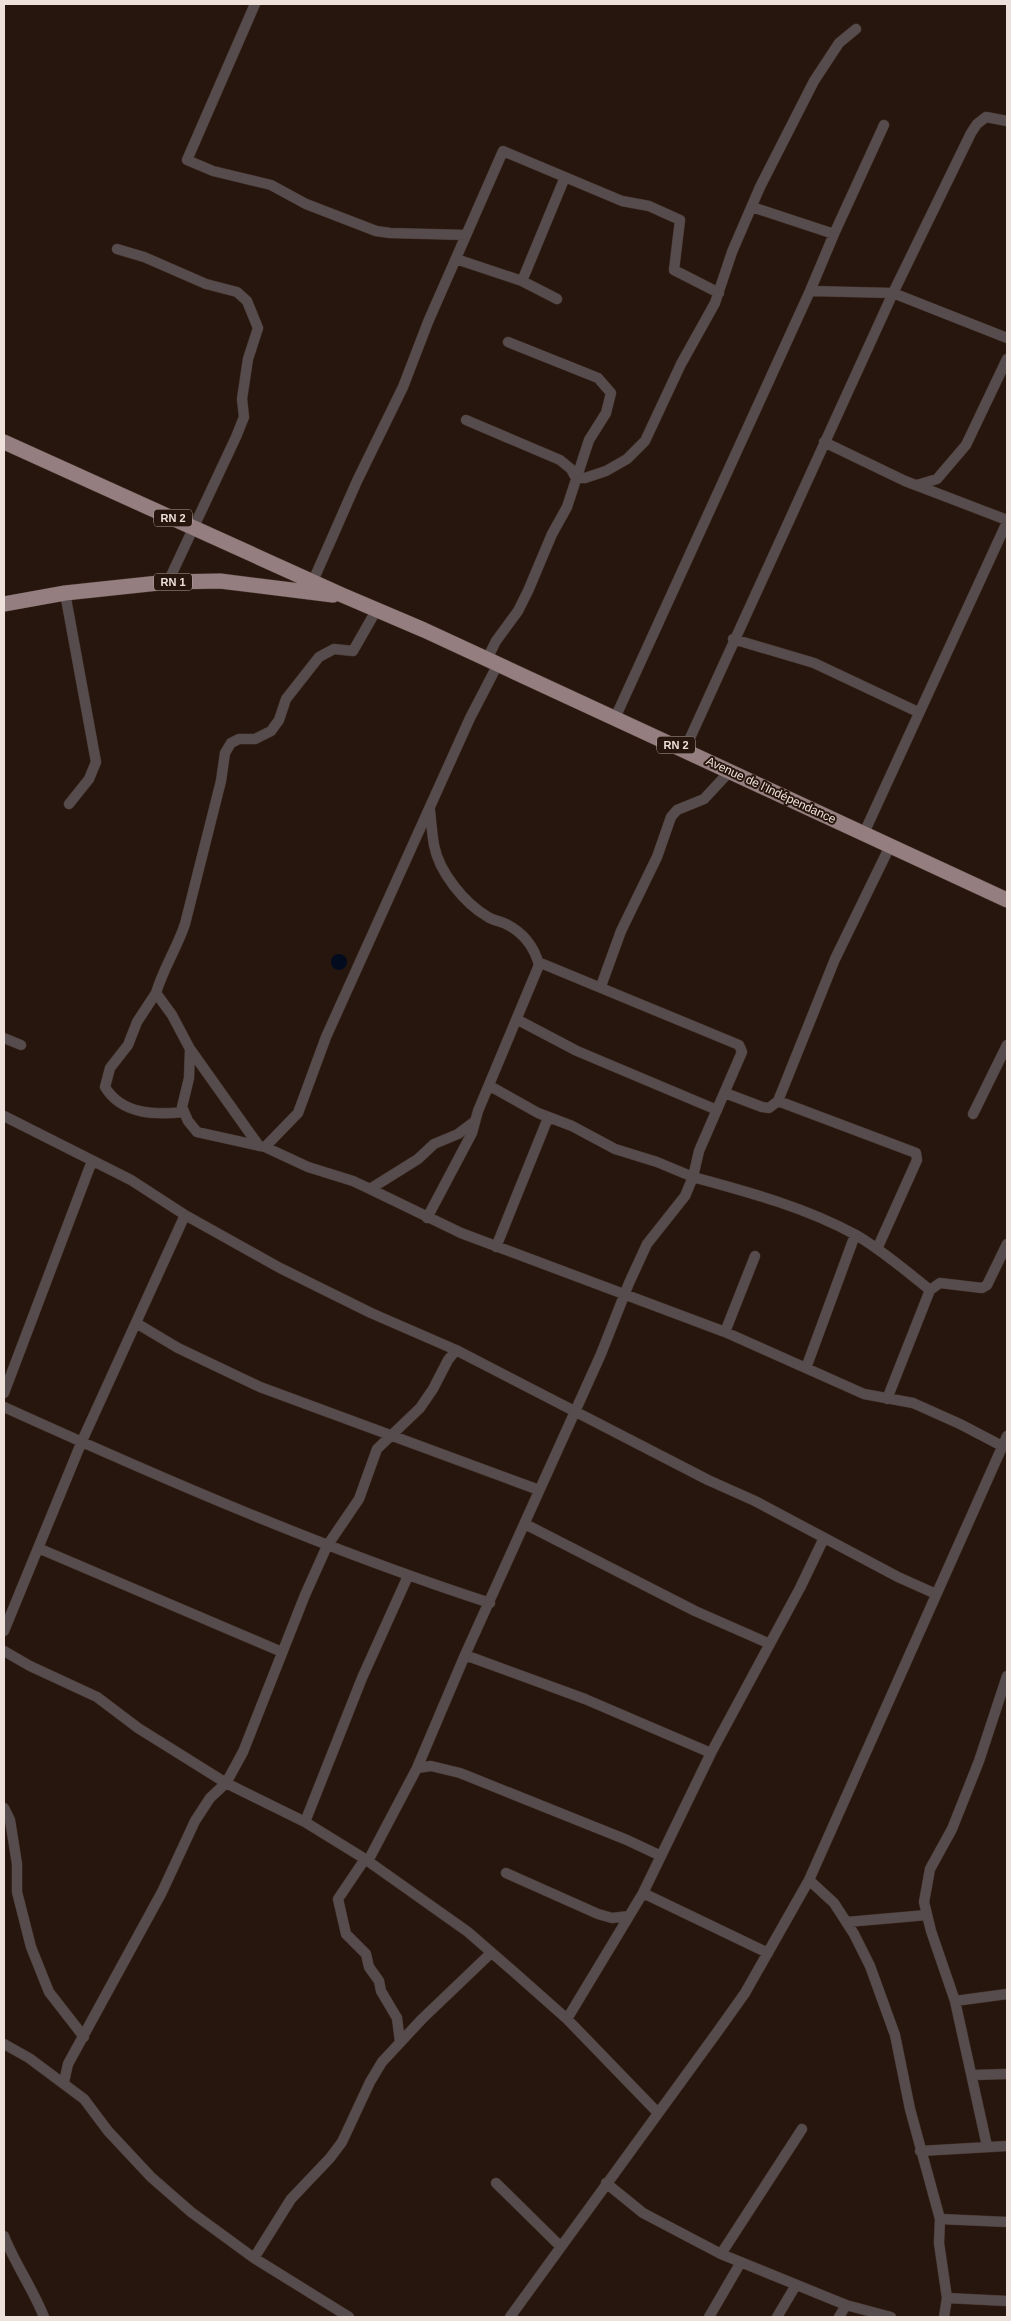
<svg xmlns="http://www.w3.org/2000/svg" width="1011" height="2321" font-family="Arial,sans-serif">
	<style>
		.water { fill: #030b1e }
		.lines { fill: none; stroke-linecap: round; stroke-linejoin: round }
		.minor-casing { stroke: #43322a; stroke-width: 11 }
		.primary-casing { stroke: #43322a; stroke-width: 16 }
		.minor { stroke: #574c4d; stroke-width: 10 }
		.primary { stroke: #957e7f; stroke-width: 15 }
		.labels { text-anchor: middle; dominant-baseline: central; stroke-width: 4; stroke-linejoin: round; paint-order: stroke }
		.shield { fill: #27160d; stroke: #b2a49d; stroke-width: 1 }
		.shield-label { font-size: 11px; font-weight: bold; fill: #eee1db }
		.street-label { font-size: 12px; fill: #eee1db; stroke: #27160d }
	</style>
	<rect width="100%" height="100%" fill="#27160d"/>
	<path class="water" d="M331 962a8 8 0 1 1 16 0a8 8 0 1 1-16 0Z"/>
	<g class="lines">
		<g class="minor-casing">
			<path id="minor" d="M255 4 187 160 213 171 271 185 306 204 376 231 390 233 466 235
				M752 207 834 234 884 125
				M117 249 144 257 206 284 237 292 247 301 258 328 248 359 242 399 244 417 236 437 168 582
				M456 259 522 281 557 299
				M522 281 565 177
				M810 291 893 293 1007 338
				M466 420 560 460 571 469 576 478H585L606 471 627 459 645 441 681 364 715 303 732 252 760 187 814 81 839 43 856 29
				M824 442 905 481 1007 520
				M917 485 937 479 966 445 1007 359
				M313 581 357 481 403 387 428 322 503 151 622 201 649 206 680 220 674 270 719 293
				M65 593 96 762 89 779 69 804
				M733 639 814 663 918 712
				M487 659 496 641 518 611 528 591 552 534 567 507 589 440 606 413 611 393 598 378 508 342
				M615 718 810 291 834 234
				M685 749 893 293 971 133 977 124 986 117 1007 121
				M430 810C431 821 432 833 434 845 439 872 464 903 488 917 494 921 501 921 506 924 524 933 534 946 539 965
				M864 833 1007 522
				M539 965 543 964 739 1045 742 1052 699 1151 693 1177C748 1192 805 1207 856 1235 882 1250 906 1271 930 1290
				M601 986 621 931 657 857 671 817 677 810 704 799 730 771
				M156 993 137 1022 128 1045 110 1068 105 1087C122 1115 156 1115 184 1112
				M518 1020 577 1051 717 1110
				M4 1038 21 1045
				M190 1049 189 1078 182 1107 188 1121 197 1132 265 1147 308 1167 353 1181 370 1189 418 1159 434 1144 458 1134 474 1122
				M725 1093 762 1107 769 1108 778 1101 835 959 891 844
				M778 1101 916 1153 917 1160 877 1249
				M973 1114 1007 1045
				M4 1116 131 1180 185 1215 280 1268 371 1313 456 1350 708 1480 755 1501 898 1577 936 1594
				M259 1146 190 1049 172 1015 156 993C163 969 177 948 185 924L221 781 225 753 231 743 239 739H255L271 731 279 720 286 699 319 657 334 649 353 651 377 609
				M265 1147 298 1113 326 1037 470 718 498 664
				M370 1189 461 1233 725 1332 864 1394 913 1403 960 1424 1002 1446
				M427 1218 472 1133 478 1111 539 965
				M496 1247 548 1118
				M136 1323 178 1348 260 1387 539 1490
				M725 1332 755 1256
				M806 1368 855 1235
				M4 1393 92 1161
				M887 1399 930 1290 940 1283 982 1288 987 1285 1007 1244
				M4 1407C163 1479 324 1549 490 1603
				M525 1524 695 1611 770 1644
				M38 1548 282 1652
				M4 1631 82 1441 185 1215
				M4 1651 30 1666 97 1697 138 1728 226 1783 305 1822 365 1859 468 1932 514 1972 567 2019 658 2113
				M465 1655 585 1699 711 1753
				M417 1768 431 1766 460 1773 627 1840 661 1856
				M4 1808 10 1820 17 1864V1892L31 1947 49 1992 84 2037
				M305 1822 362 1678 408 1576
				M365 1859 338 1899 346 1934 366 1954 369 1967 379 1981 381 1991 397 2018 400 2042
				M368 1861 417 1768 465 1655 601 1354 629 1283 647 1244 685 1196 693 1177 657 1162 615 1149 572 1126 538 1113 490 1086
				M506 1873 598 1914 612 1918 629 1916
				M809 1880 834 1903 854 1934 870 1966 895 2035 910 2109 940 2219 939 2243 947 2298 944 2317
				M643 1893 768 1953
				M847 1922 927 1915
				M955 2001 1007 1994
				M567 2019 643 1893 711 1753 800 1588 824 1538
				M4 2044 29 2058 84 2099 108 2131 151 2177 191 2212 254 2258 349 2317
				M973 2075 1007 2074
				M64 2082 68 2064 162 1892 195 1821 210 1798 226 1783 243 1752 305 1595 327 1546 359 1499 377 1449 420 1408 433 1389 448 1360 456 1350
				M987 2146 955 2001 931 1931 924 1902 930 1869 952 1829 979 1761 1007 1676
				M920 2151 1007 2146
				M496 2183 561 2247
				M606 2183 643 2213 721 2254 846 2305 891 2317
				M940 2219 1007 2222
				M4 2236C15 2264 33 2289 44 2317
				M721 2254 802 2129
				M254 2258 291 2199 330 2158 342 2142 370 2082 382 2062 422 2019 491 1953
				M947 2298 1007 2301
				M510 2317 718 2031 745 1993 809 1880 1007 1436
				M709 2317 741 2262
				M777 2317 796 2285
				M839 2317 846 2305"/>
		</g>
		<g class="primary-casing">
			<path id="primary" d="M4 442 342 595 424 630 1007 900
				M4 604 65 593 168 582 220 581 333 595"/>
		</g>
		<use href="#minor" class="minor"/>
		<use href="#primary" class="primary"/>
	</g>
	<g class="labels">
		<g class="shield">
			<rect x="154" y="509.5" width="38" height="17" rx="4"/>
			<rect x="154" y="573.5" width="38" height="17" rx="4"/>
			<rect x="657" y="736.5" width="38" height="17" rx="4"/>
		</g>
		<g class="shield-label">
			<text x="173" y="518">RN 2</text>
			<text x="173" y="582">RN 1</text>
			<text x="676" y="745">RN 2</text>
		</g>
		<g class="street-label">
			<text transform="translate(771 790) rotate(25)">Avenue de l'Indépendance</text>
		</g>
	</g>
	<rect width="1011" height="2321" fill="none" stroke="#eee1db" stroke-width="10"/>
</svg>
